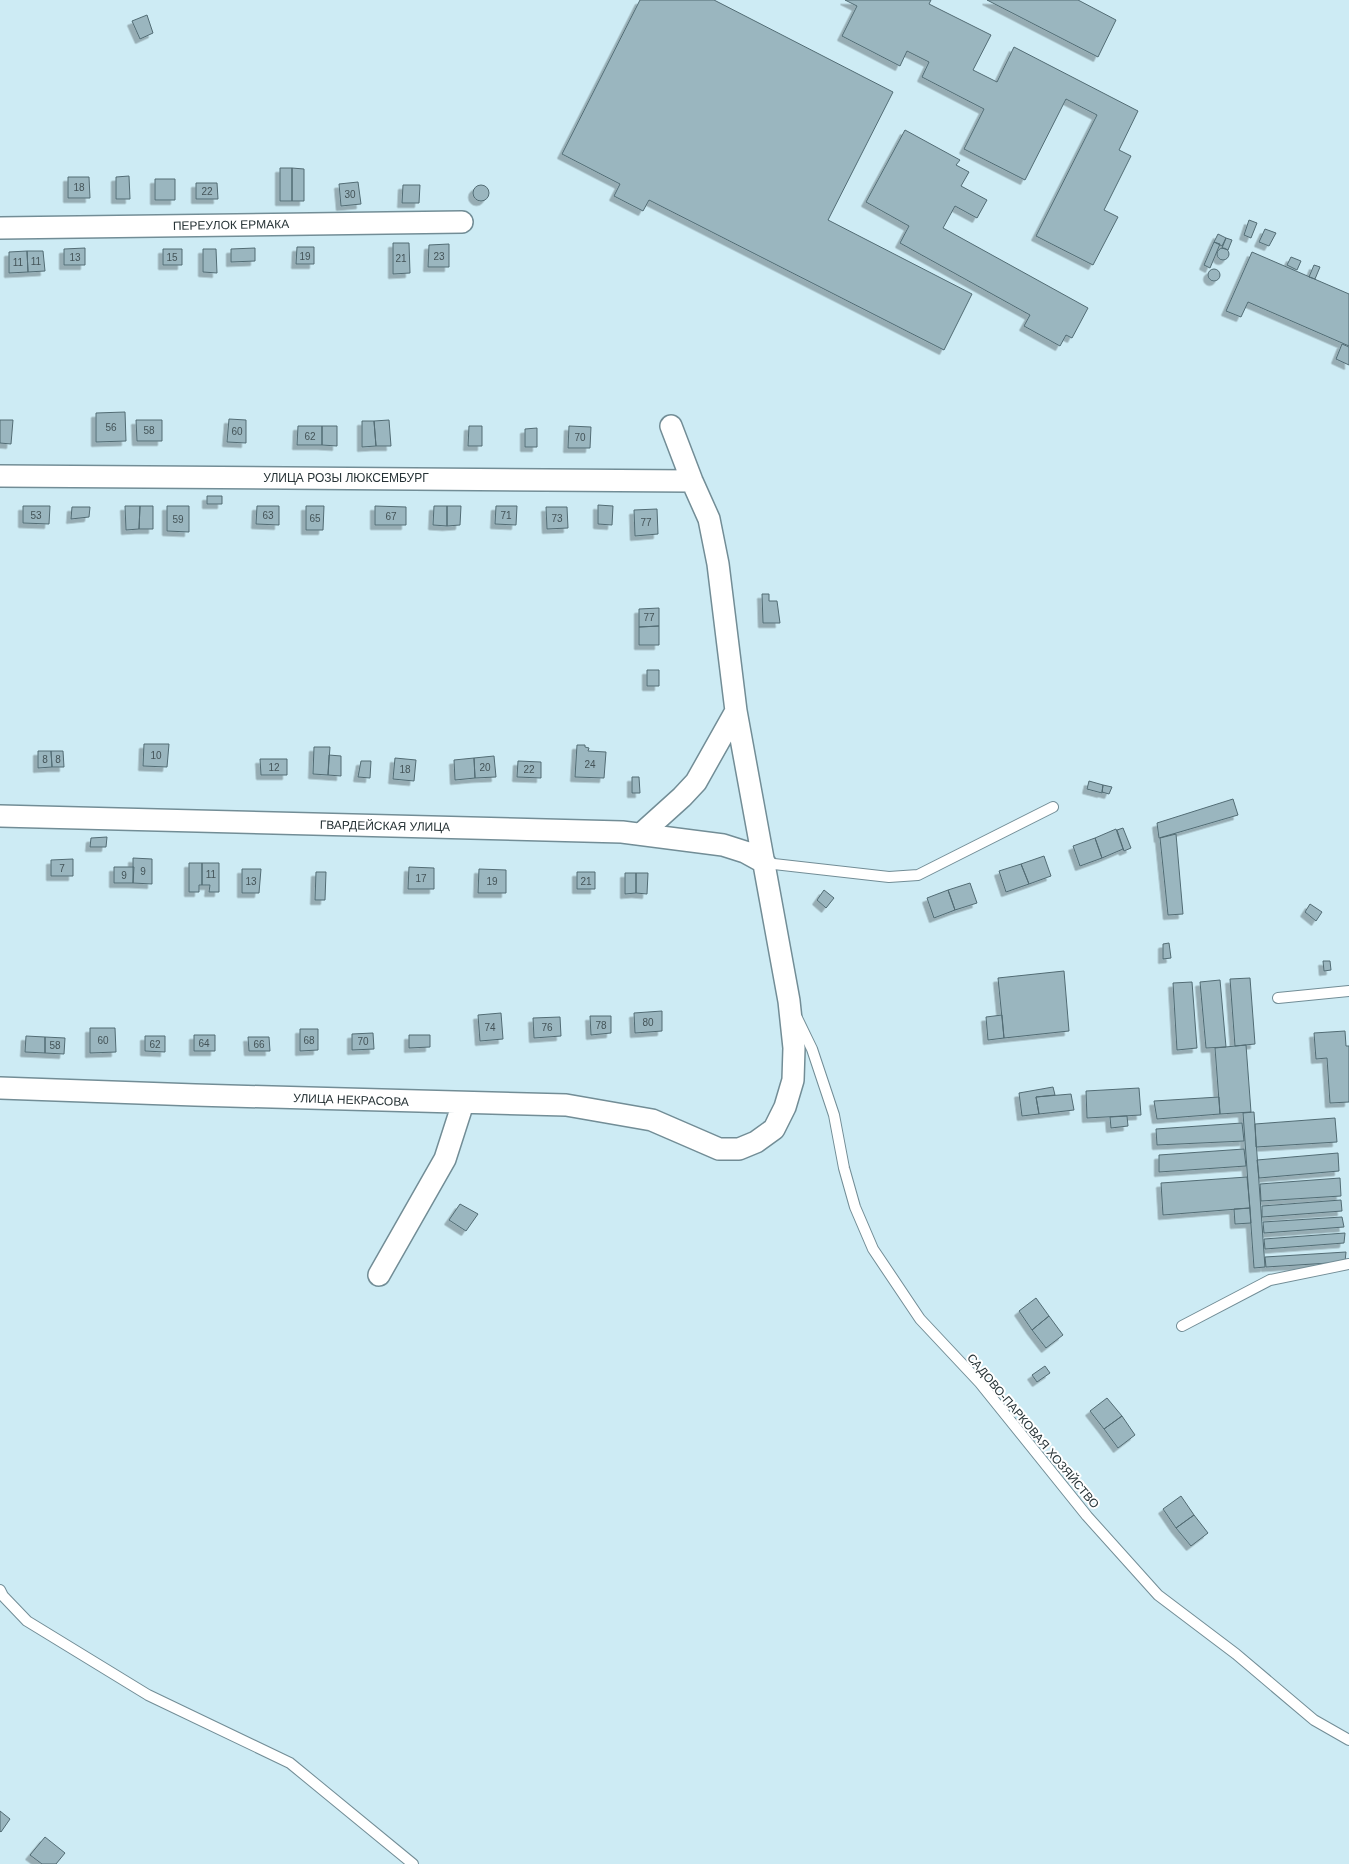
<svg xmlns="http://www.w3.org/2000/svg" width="1349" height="1864" font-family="Arial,sans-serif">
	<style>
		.building { fill: #9ab6bf; stroke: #526c74; filter: url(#shadow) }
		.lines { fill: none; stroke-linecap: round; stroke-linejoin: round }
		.service-casing { stroke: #728d96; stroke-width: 12 }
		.minor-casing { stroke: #728d96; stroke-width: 24 }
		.service { stroke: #fff; stroke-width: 10 }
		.minor { stroke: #fff; stroke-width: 21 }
		.labels { text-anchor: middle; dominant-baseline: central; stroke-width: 4; stroke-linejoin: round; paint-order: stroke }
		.number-label { font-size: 10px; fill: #445458 }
		.street-label { font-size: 12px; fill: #273336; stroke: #fff }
	</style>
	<defs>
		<filter id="shadow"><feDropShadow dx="-4.5" dy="4.5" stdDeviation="0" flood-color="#0004"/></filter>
	</defs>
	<rect width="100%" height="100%" fill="#cdebf4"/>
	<path class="building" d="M640 0H714L893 92 828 220 972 294 944 350 649 200 643 211 614 196 620 184 562 154Z
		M845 0H931L929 4 991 35 973 70 997 82 1014 47 1138 111 1119 150 1131 156 1104 210 1118 217 1093 265 1036 236 1097 115 1066 99 1025 180 964 149 984 109 922 77 929 62 907 51 900 66 842 36 857 6Z
		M987 0H1078L1116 20 1098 57Z
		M147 15 153 33 140 39 132 21Z
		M905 130 960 160 956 165 969 172 961 186 987 200 977 218 955 206 943 228 1088 308 1072 338 1066 335 1060 346 1024 326 1030 315 900 243 909 226 866 202Z
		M280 168H292V201H280Z
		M292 168 304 169V201H292Z
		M129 176 130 199H116V177Z
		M68 177H89L90 198H68Z
		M155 179H175V200H155Z
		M358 182 361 204 341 206 339 184Z
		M196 183H217L218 199H196Z
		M403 185H420L419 203H402Z
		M473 193a8 8 0 1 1 16 0a8 8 0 1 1-16 0Z
		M1249 220 1257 223 1251 238 1244 235Z
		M1265 229 1276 233 1269 246 1259 242Z
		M1218 234 1226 238 1222 246 1214 242Z
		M1226 238 1232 240 1228 250 1222 248Z
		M1214 242 1220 244 1210 268 1204 265Z
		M393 243H409L410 273 393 274Z
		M449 244V267H428L429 245Z
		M297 247H314V264H296Z
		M85 248V265H64V249Z
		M255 248V261L231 262V249Z
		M1217 254a6 6 0 1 1 12 0a6 6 0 1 1-12 0Z
		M163 249H182V265H163Z
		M203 249H216L217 273 203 272Z
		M27 251 28 272 9 273V252Z
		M27 251H43L45 271 28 272Z
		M1252 252 1349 294V346L1248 302 1241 317 1226 311Z
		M1291 257 1301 261 1297 270 1287 265Z
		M1314 265 1320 267 1315 279 1309 277Z
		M1208 275a6 6 0 1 1 12 0a6 6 0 1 1-12 0Z
		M1342 344 1349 347V365L1336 359Z
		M125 412 126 441 96 442V413Z
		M229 419 246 420V443L227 442Z
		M0 420H13L11 444 0 443Z
		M136 420H162V441H137Z
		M389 420 391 446H376L374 421Z
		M362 421H374L376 446 362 447Z
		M298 426H322V445H297Z
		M322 426H337V446L322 445Z
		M469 426H482V446H468Z
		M569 426 591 427 590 448H568Z
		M537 428V447H525V429Z
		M207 496H222V504H207Z
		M598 505 613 506 612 525 598 524Z
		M23 506H50L49 524 23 523Z
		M125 506H140L139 529 126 530Z
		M140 506H153V529H139Z
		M167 506H189V532L167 531Z
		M257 506H279V525L256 524Z
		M306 506H324L323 530H306Z
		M375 506 406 507V525H375Z
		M434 506H447V526L433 525Z
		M447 506H461L460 525 447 526Z
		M496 506H517L516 525 495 524Z
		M72 507H90L89 517 71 519Z
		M546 507H567L568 528 547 529Z
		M657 509 658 534 635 536 634 510Z
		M762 594H769V601H777L780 623H763Z
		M659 608V626L639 627V609Z
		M659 626V645H639V627Z
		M647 670H659V686H647Z
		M144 744H169L167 767 143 766Z
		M577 745H585V747L589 748 588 751 606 752 604 778 575 777Z
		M314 747H330L328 775 313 774Z
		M38 751H51L52 767 38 768Z
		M51 751H63L64 767H52Z
		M329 755 341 756V776L328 775Z
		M494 756 496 777 475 778 474 758Z
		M395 758 416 760 414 781 393 779Z
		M474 758 475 778 455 780 454 760Z
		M260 759H287V775H261Z
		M361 761H371L370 778 358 777Z
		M518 761 541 762V778L517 777Z
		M632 777H639L640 793H632Z
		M1089 781 1103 785 1102 793 1087 789Z
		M1103 785 1112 787 1109 794 1102 792Z
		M1233 799 1238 815 1159 838 1157 823Z
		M1123 828 1131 848 1124 851 1117 830Z
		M1116 829 1123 849 1102 858 1095 838Z
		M1176 834 1183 914 1168 915 1160 838Z
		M107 837 106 847H90L91 838Z
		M1095 838 1102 858 1080 866 1073 846Z
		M1044 856 1051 876 1029 884 1021 864Z
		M133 858 152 859V884L133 883Z
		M73 859V876H51V860Z
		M189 863H202V885H199V892H189Z
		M202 863H219V892H209L210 885H202Z
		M1021 864 1029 884 1006 892 999 871Z
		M114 867H134L133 883H114Z
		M409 867 434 868V889H408Z
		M242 869H261L259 893H242Z
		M479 869 506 870V893H478Z
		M316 872H326L325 900H315Z
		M577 872H595V889H577Z
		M625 873H636V893L625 894Z
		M636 873H648L647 894 636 893Z
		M970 883 977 903 955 910 948 890Z
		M824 890 834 898 826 908 817 900Z
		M948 890 955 910 934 918 927 898Z
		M1310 904 1322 912 1316 921 1305 912Z
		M1169 943 1171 958 1163 959V944Z
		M1323 961H1330L1331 970 1324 971Z
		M1064 971 1069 1031 1004 1038 998 978Z
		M1250 978 1255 1044 1235 1046 1230 979Z
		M1220 980 1226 1047 1206 1048 1200 982Z
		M1192 982 1197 1048 1177 1050 1173 983Z
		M662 1011V1031L635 1033 634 1013Z
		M501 1013 503 1039 480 1041 478 1015Z
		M1002 1015 1004 1038 988 1040 986 1017Z
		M590 1016H611V1033L591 1035Z
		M560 1017 561 1036 534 1038 533 1018Z
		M90 1028H115L116 1052 90 1053Z
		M300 1029H318V1050L300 1051Z
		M1345 1031 1346 1046H1349V1102L1330 1103 1327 1058 1316 1059 1314 1033Z
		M373 1033 374 1049 352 1050V1034Z
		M194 1035H215V1051H194Z
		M409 1035H430V1047L409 1048Z
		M26 1036 45 1037V1053L25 1052Z
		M145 1036H165V1052L145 1051Z
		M45 1037 65 1038 64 1054 45 1053Z
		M248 1037H269L270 1051H249Z
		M1246 1045 1251 1112 1220 1114 1215 1048Z
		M1053 1087 1055 1095 1036 1097 1039 1114 1022 1116 1019 1093Z
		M1139 1088 1141 1115 1087 1118 1086 1091Z
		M1071 1094 1074 1110 1039 1114 1036 1097Z
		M1219 1097 1220 1114 1157 1119 1154 1101Z
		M1254 1112 1265 1267 1254 1268 1243 1113Z
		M1127 1116 1128 1126 1111 1128 1110 1117Z
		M1335 1118 1337 1142 1256 1147 1255 1124Z
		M1242 1123 1244 1141 1157 1145 1156 1129Z
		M1244 1149 1246 1166 1159 1172V1155Z
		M1338 1153 1339 1171 1259 1178 1257 1160Z
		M1247 1177 1250 1208 1163 1215 1161 1183Z
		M1340 1178 1341 1196 1261 1201 1260 1184Z
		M1341 1200 1342 1211 1262 1217V1206Z
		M460 1204 478 1214 466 1231 449 1220Z
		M1250 1208 1251 1223 1235 1224 1234 1209Z
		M1342 1217 1344 1227 1264 1233 1263 1222Z
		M1345 1233 1344 1243 1265 1249 1264 1239Z
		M1346 1252 1345 1262 1266 1267 1265 1257Z
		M1036 1298 1049 1316 1032 1330 1019 1311Z
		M1049 1316 1063 1335 1046 1348 1032 1330Z
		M1045 1366 1050 1373 1037 1382 1032 1375Z
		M1107 1398 1122 1416 1104 1429 1090 1411Z
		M1122 1416 1135 1435 1118 1448 1104 1429Z
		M1181 1496 1194 1515 1176 1528 1163 1509Z
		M1194 1515 1208 1533 1191 1546 1176 1528Z
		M0 1811 10 1819 1 1832 0 1831Z
		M45 1837 65 1853 56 1864H42L30 1855Z"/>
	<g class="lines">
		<g class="service-casing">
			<path id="service" d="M765 863 889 877 918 875 1053 807
				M1278 998 1349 991
				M797 1018 812 1049 834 1115 844 1168 855 1207 873 1249 920 1319 980 1383 1087 1516 1158 1595 1236 1654 1314 1720 1349 1740
				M1182 1326 1270 1280 1349 1264
				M0 1590 3 1596 27 1621 148 1695 290 1763 413 1864"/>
		</g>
		<g class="minor-casing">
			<path id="minor" d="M0 228 462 222
				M0 476 692 481
				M0 816 622 832 723 845 745 852 765 863
				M641 834 682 797 696 782 736 711
				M0 1088 195 1095 566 1105 652 1120 719 1149H739L756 1142 774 1129 785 1107 793 1080 794 1048 789 1001 736 711 718 564 709 519 692 481 671 426
				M379 1275 445 1159 463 1103"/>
		</g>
		<use href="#service" class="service"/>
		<use href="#minor" class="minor"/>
	</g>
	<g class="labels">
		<g class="number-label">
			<text x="79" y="187">18</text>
			<text x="207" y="191">22</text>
			<text x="350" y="194">30</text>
			<text x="305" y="256">19</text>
			<text x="439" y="256">23</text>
			<text x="75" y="257">13</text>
			<text x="172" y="257">15</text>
			<text x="401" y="258">21</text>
			<text x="36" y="261">11</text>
			<text x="18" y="262">11</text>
			<text x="111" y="427">56</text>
			<text x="149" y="430">58</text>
			<text x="237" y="431">60</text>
			<text x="310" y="436">62</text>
			<text x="580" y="437">70</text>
			<text x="36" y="515">53</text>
			<text x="268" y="515">63</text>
			<text x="506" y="515">71</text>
			<text x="391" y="516">67</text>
			<text x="315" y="518">65</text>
			<text x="557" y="518">73</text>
			<text x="178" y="519">59</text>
			<text x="646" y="522">77</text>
			<text x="649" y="617">77</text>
			<text x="156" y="755">10</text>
			<text x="45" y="759">8</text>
			<text x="58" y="759">8</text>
			<text x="590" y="764">24</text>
			<text x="274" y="767">12</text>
			<text x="485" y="767">20</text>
			<text x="405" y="769">18</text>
			<text x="529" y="769">22</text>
			<text x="62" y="868">7</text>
			<text x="143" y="871">9</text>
			<text x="211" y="874">11</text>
			<text x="124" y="875">9</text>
			<text x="421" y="878">17</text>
			<text x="251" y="881">13</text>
			<text x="492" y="881">19</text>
			<text x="586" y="881">21</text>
			<text x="648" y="1022">80</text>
			<text x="601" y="1025">78</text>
			<text x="490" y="1027">74</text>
			<text x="547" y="1027">76</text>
			<text x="103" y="1040">60</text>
			<text x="309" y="1040">68</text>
			<text x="363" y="1041">70</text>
			<text x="204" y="1043">64</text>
			<text x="155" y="1044">62</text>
			<text x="259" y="1044">66</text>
			<text x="55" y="1045">58</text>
		</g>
		<g class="street-label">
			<text transform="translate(231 225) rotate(-1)">ПЕРЕУЛОК ЕРМАКА</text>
			<text x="346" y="478">УЛИЦА РОЗЫ ЛЮКСЕМБУРГ</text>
			<text transform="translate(385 826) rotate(1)">ГВАРДЕЙСКАЯ УЛИЦА</text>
			<text transform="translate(351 1100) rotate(2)">УЛИЦА НЕКРАСОВА</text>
			<text transform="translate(1033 1431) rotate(50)">САДОВО-ПАРКОВАЯ ХОЗЯЙСТВО</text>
		</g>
	</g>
</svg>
